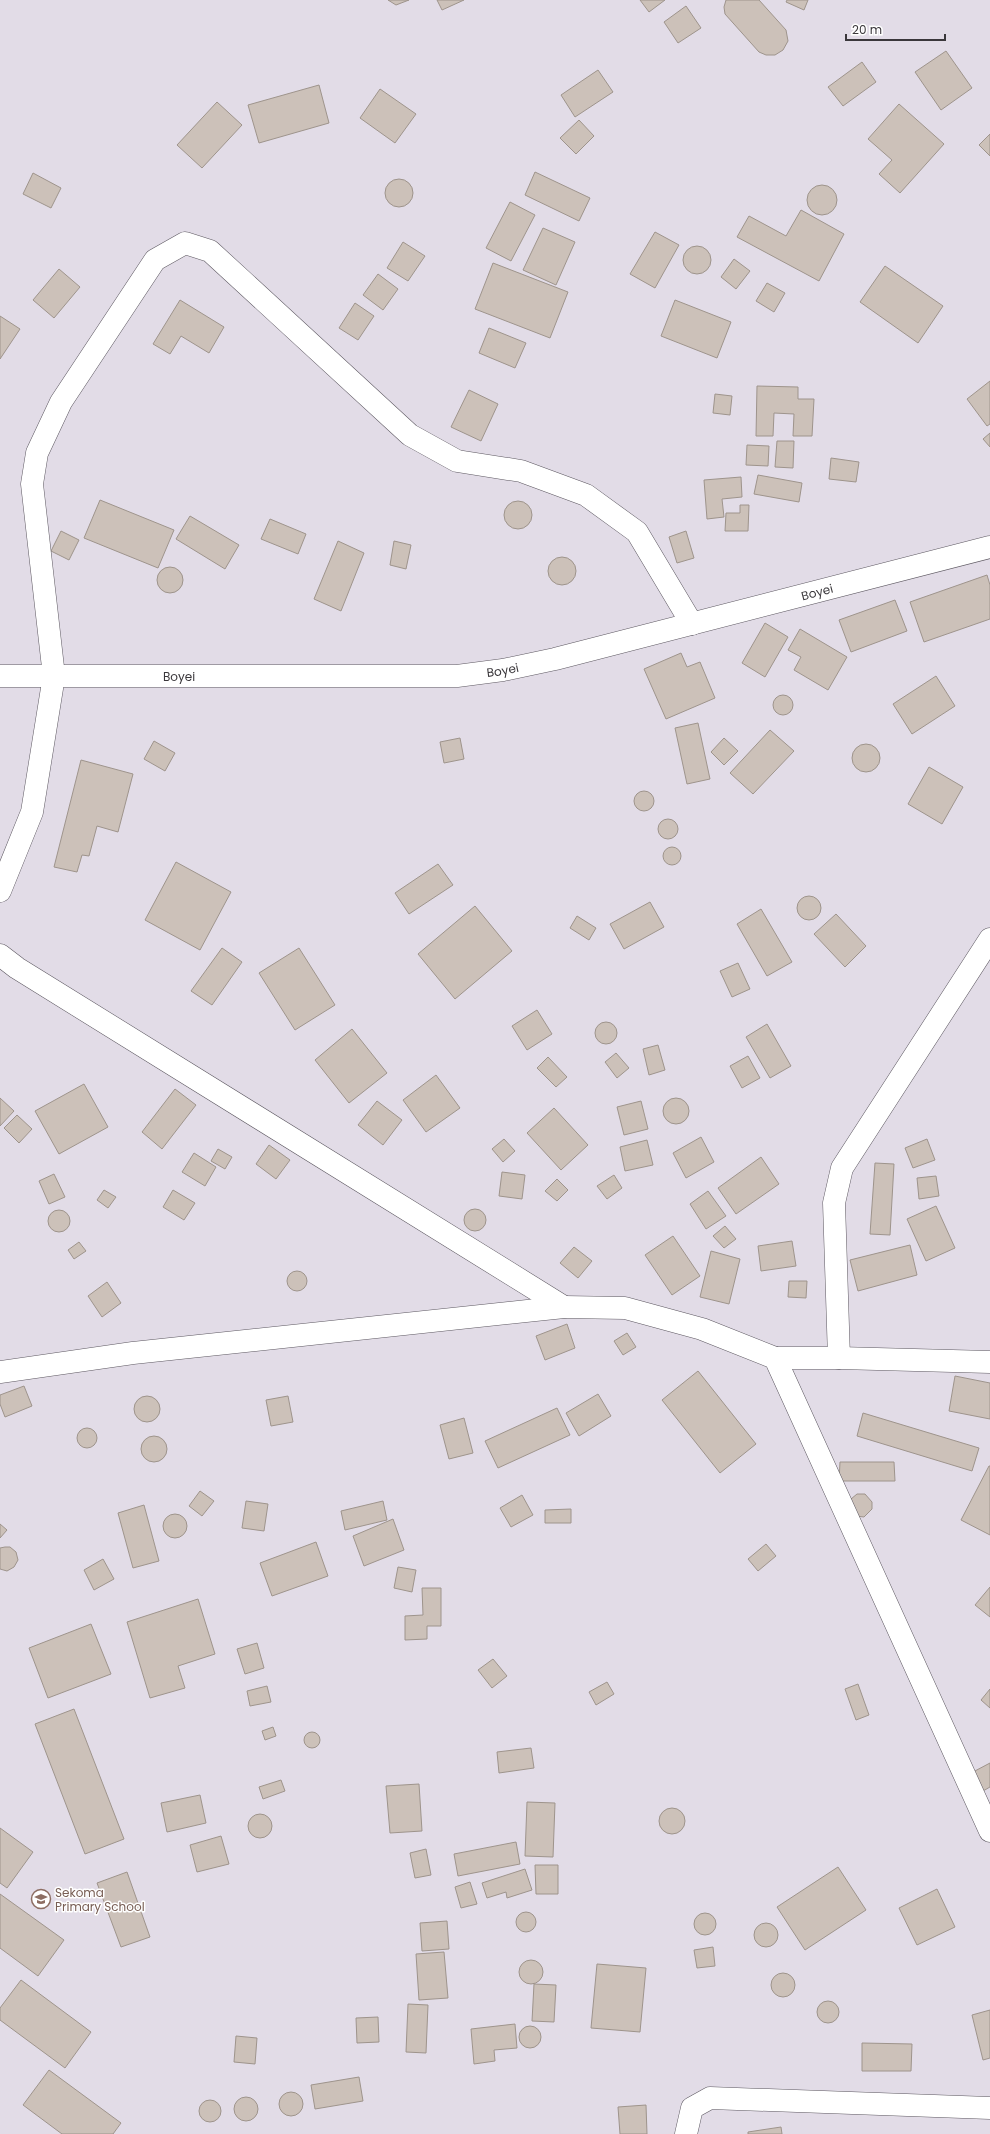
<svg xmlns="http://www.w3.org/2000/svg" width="990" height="2134" font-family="Poppins,sans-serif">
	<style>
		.building { fill: #ccc1b9; stroke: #9e948c }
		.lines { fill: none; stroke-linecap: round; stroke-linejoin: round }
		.street-casing { stroke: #5d5861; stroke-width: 23 }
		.street { stroke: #fff; stroke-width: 22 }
		.labels { text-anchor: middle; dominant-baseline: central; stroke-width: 3; stroke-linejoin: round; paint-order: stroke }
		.street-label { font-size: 12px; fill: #3a373b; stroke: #fff }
		.education-label { font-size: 12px; fill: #785e54; stroke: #fff; text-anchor: start }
	</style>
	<rect width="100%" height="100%" fill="#e2dce7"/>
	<path class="building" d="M388 0H409L396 5Z
		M437 0H464L442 10Z
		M640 0H665L649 12Z
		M726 0H759L786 30 788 41 783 50 775 55H766L759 52 725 14 724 7Z
		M787 0H808L804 10 786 2Z
		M686 6 701 28 678 43 664 22Z
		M946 51 972 88 941 110 915 72Z
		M862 62 876 82 843 106 828 87Z
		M598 70 613 92 575 117 561 95Z
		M319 85 329 123 259 143 248 105Z
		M380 89 416 114 395 143 360 118Z
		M217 102 242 125 202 168 177 145Z
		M899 104 944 144 900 193 879 174 892 160 868 139Z
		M579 120 594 136 576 154 560 138Z
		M990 134V156L979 145Z
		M535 172 590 198 579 221 525 195Z
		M33 173 61 188 51 208 23 194Z
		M385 193a14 14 0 1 1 28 0a14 14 0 1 1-28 0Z
		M807 200a15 15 0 1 1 30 0a15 15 0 1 1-30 0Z
		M510 202 535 215 511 261 486 248Z
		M801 210 844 234 819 281 737 237 749 216 786 236Z
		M543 228 575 242 556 285 523 270Z
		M655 232 679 245 655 288 630 274Z
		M403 242 425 256 408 281 387 268Z
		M683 260a14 14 0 1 1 28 0a14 14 0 1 1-28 0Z
		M734 259 750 271 736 289 721 277Z
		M493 263 568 292 550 338 475 309Z
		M885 266 943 306 918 343 860 302Z
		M59 269 80 287 54 318 33 300Z
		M378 274 398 289 383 310 363 295Z
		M767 283 785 293 774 312 756 301Z
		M180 300 224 327 209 353 181 336 170 354 153 344Z
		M675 300 731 322 717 358 661 336Z
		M355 303 374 316 358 340 339 328Z
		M0 316 20 329 0 359Z
		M489 328 526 343 515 368 479 353Z
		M990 381V424L987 426 967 399Z
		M757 386 798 387V399H814L812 436H793L794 414 774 413 773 436H756Z
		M469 390 498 404 481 441 451 427Z
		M715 394 732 396 730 415 713 413Z
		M990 433V447L983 439Z
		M777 441H794L793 468 775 467Z
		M747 445 769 446 768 466 746 465Z
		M831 458 859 462 856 482 829 479Z
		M758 475 802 483 799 502 754 494Z
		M741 477 742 497 722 499 724 517 707 519 704 480Z
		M100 500 174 530 158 568 84 538Z
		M504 515a14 14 0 1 1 28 0a14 14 0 1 1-28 0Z
		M740 505H749L748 531H725L726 513H740Z
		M190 516 239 545 225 569 176 539Z
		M270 519 306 534 298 554 261 539Z
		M61 531 79 540 69 560 51 551Z
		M686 531 694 558 677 563 669 537Z
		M338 541 364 553 341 611 314 599Z
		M394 541 411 545 406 569 390 565Z
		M548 571a14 14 0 1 1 28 0a14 14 0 1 1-28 0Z
		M157 580a13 13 0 1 1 26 0a13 13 0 1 1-26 0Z
		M987 575 990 585V619L924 642 910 602Z
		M895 600 907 631 851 652 839 620Z
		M765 623 788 637 765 677 742 663Z
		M800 629 847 657 828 690 794 670 801 657 788 650Z
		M681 653 687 667 700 662 715 698 666 719 644 669Z
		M936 676 955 706 912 734 893 704Z
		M773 705a10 10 0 1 1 20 0a10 10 0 1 1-20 0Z
		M698 723 710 779 687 784 675 728Z
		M770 730 794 751 753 794 730 773Z
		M460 738 464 759 444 763 440 742Z
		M724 738 738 751 724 765 711 752Z
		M154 741 175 753 165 771 144 759Z
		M852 758a14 14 0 1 1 28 0a14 14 0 1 1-28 0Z
		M81 760 133 774 118 832 97 826 89 856 82 855 77 872 54 867Z
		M929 767 963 787 942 824 908 804Z
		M634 801a10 10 0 1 1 20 0a10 10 0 1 1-20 0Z
		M658 829a10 10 0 1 1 20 0a10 10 0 1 1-20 0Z
		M663 856a9 9 0 1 1 18 0a9 9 0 1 1-18 0Z
		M176 862 231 892 200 950 145 920Z
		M438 864 453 885 409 914 395 893Z
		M797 908a12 12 0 1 1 24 0a12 12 0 1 1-24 0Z
		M650 902 664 927 624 949 610 924Z
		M475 906 512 951 455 999 418 954Z
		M761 909 792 962 767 976 737 924Z
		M836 914 866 946 845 967 814 934Z
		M577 916 596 928 589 940 570 928Z
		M222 948 242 962 212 1005 191 991Z
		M299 948 335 1005 295 1030 259 973Z
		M738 963 750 989 732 997 720 971Z
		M537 1010 552 1034 527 1050 512 1026Z
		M595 1033a11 11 0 1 1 22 0a11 11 0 1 1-22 0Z
		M767 1024 791 1066 770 1078 746 1037Z
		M352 1029 387 1073 349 1103 315 1060Z
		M658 1045 665 1070 649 1075 643 1049Z
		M616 1053 629 1068 617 1078 605 1062Z
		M748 1056 760 1078 742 1088 730 1066Z
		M548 1057 567 1077 556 1087 537 1068Z
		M436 1075 460 1108 426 1132 403 1100Z
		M84 1084 108 1127 59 1154 35 1111Z
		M175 1089 196 1105 162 1149 142 1132Z
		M0 1098 14 1111 0 1126Z
		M663 1111a13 13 0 1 1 26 0a13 13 0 1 1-26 0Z
		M377 1101 402 1120 383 1145 358 1125Z
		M641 1101 648 1129 624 1135 617 1107Z
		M554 1108 588 1145 561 1170 527 1133Z
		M17 1115 32 1129 19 1143 4 1128Z
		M701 1137 714 1162 686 1178 673 1153Z
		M504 1139 515 1151 503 1162 492 1149Z
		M927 1139 935 1160 913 1168 905 1148Z
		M647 1140 653 1165 625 1171 620 1147Z
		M269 1145 290 1160 276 1179 256 1164Z
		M218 1149 232 1157 225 1169 211 1161Z
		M194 1153 216 1167 205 1186 182 1172Z
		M761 1157 779 1184 736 1214 718 1188Z
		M875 1163 894 1164 890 1235 870 1234Z
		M502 1172 525 1175 522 1199 499 1196Z
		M54 1174 65 1197 49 1204 39 1181Z
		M614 1175 622 1188 607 1199 597 1186Z
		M936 1176 939 1196 919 1199 917 1178Z
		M557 1179 568 1190 557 1201 545 1191Z
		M104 1190 116 1197 108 1208 97 1200Z
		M173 1190 195 1203 184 1220 163 1207Z
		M708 1191 726 1216 706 1229 690 1204Z
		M936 1206 955 1248 926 1261 907 1219Z
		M464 1220a11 11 0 1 1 22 0a11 11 0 1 1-22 0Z
		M48 1221a11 11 0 1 1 22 0a11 11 0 1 1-22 0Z
		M725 1226 736 1239 724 1248 713 1236Z
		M673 1236 700 1276 672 1295 645 1255Z
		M792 1241 796 1266 761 1271 758 1246Z
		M79 1242 86 1251 74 1259 68 1250Z
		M910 1245 917 1275 858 1291 850 1260Z
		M574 1247 592 1261 578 1278 560 1263Z
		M711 1251 740 1259 729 1304 700 1297Z
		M287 1281a10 10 0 1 1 20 0a10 10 0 1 1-20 0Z
		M789 1281H807L806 1298 788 1297Z
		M107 1282 121 1303 102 1317 88 1296Z
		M567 1324 575 1348 545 1360 536 1336Z
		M627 1333 636 1347 623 1355 614 1341Z
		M698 1371 756 1444 720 1473 662 1400Z
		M955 1376 990 1383V1419L949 1411Z
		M24 1386 32 1406 5 1417 0 1404V1395Z
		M598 1394 611 1416 579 1436 566 1413Z
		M134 1409a13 13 0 1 1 26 0a13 13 0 1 1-26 0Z
		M288 1396 293 1422 271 1426 266 1400Z
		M557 1408 570 1435 498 1468 485 1441Z
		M863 1413 979 1448 972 1471 857 1436Z
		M464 1418 473 1453 449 1459 440 1425Z
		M77 1438a10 10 0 1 1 20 0a10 10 0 1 1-20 0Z
		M141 1449a13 13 0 1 1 26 0a13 13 0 1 1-26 0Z
		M840 1462H894L895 1481H839Z
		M989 1466H990V1535L961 1520Z
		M200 1491 214 1501 202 1516 189 1506Z
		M857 1494H865L872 1502V1509L864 1517 856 1516 851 1499Z
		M522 1495 533 1515 511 1527 500 1508Z
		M246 1501 268 1504 264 1531 242 1528Z
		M383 1501 387 1520 345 1530 341 1511Z
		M144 1505 159 1561 133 1568 118 1513Z
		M571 1509V1523H545V1510Z
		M163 1526a12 12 0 1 1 24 0a12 12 0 1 1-24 0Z
		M393 1519 404 1550 364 1566 353 1536Z
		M0 1524 7 1530 0 1538Z
		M316 1542 328 1576 272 1596 260 1563Z
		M766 1544 776 1556 758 1571 748 1559Z
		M5 1547H10L16 1552 18 1560 14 1567 7 1571 0 1569V1548Z
		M103 1559 114 1579 94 1590 84 1570Z
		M398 1567 416 1570 412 1592 394 1588Z
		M990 1587V1617L975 1605Z
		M422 1588H441V1626H427V1639L405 1640V1616L423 1615Z
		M198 1599 215 1654 178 1666 185 1688 150 1698 127 1622Z
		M91 1624 111 1674 48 1698 29 1648Z
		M257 1643 264 1668 245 1674 237 1649Z
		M493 1659 507 1676 492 1688 478 1670Z
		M607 1682 614 1694 596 1705 589 1692Z
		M858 1684 869 1715 856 1720 845 1689Z
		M267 1686 271 1702 250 1706 247 1691Z
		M990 1689V1708L981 1700Z
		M74 1709 124 1839 85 1854 35 1724Z
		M273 1727 276 1736 265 1740 262 1731Z
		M304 1740a8 8 0 1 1 16 0a8 8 0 1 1-16 0Z
		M531 1748 534 1768 499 1773 497 1752Z
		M990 1763V1787L983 1791 973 1772Z
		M281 1780 285 1791 263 1799 259 1787Z
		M419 1784 422 1831 390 1833 386 1786Z
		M200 1795 206 1823 167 1832 161 1803Z
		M527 1802 555 1803 553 1857 525 1856Z
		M659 1821a13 13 0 1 1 26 0a13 13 0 1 1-26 0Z
		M248 1826a12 12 0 1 1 24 0a12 12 0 1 1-24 0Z
		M0 1828 33 1852 7 1888 0 1883Z
		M221 1836 229 1864 197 1872 190 1845Z
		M516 1842 520 1864 458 1876 454 1854Z
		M426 1849 431 1875 415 1878 410 1853Z
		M535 1865H558V1894H536Z
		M838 1867 866 1910 805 1950 777 1907Z
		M525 1869 532 1890 507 1898 506 1892 487 1898 482 1883Z
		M127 1872 150 1937 121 1947 97 1883Z
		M470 1882 477 1904 461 1908 455 1887Z
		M937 1889 955 1927 917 1945 899 1908Z
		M0 1894 64 1940 38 1976 0 1948Z
		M516 1922a10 10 0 1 1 20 0a10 10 0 1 1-20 0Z
		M694 1924a11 11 0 1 1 22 0a11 11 0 1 1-22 0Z
		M447 1921 449 1949 422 1951 420 1923Z
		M754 1935a12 12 0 1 1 24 0a12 12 0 1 1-24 0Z
		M713 1947 715 1966 697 1968 694 1950Z
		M444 1952 448 1998 419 2000 416 1954Z
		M519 1972a12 12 0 1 1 24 0a12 12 0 1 1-24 0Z
		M597 1964 646 1968 640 2032 591 2028Z
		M771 1985a12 12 0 1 1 24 0a12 12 0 1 1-24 0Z
		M21 1980 91 2032 65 2068 0 2020V2008Z
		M534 1984 556 1985 554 2022 532 2021Z
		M817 2012a11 11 0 1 1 22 0a11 11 0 1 1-22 0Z
		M408 2004 428 2005 426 2053 406 2052Z
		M990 2010V2058L983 2060 972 2015Z
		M378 2017 379 2042 357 2043 356 2018Z
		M515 2024 517 2048 494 2050 495 2061 474 2064 471 2029Z
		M519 2037a11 11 0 1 1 22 0a11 11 0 1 1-22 0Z
		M236 2036 257 2038 255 2064 234 2062Z
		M862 2043 912 2044 911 2071H862Z
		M49 2070 121 2123 113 2134H62L23 2105Z
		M359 2077 363 2101 315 2109 311 2085Z
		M279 2104a12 12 0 1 1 24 0a12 12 0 1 1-24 0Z
		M234 2109a12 12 0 1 1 24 0a12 12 0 1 1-24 0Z
		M199 2111a11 11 0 1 1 22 0a11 11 0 1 1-22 0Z
		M646 2105 647 2134H620L618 2107Z
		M781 2127 782 2134H748V2132Z"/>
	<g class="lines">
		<g class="street-casing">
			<g id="street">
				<path id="s1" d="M0 676H457L503 670 555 659 990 547"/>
				<path d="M0 891 32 812 54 676 32 484 37 453 61 402 155 260 185 243 210 251 410 435 457 461 521 471 586 495 637 532 692 624"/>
				<path d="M0 955 17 968 564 1307"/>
				<path d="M775 1358H839L990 1362"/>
				<path d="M839 1358 834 1203 842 1168 990 939"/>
				<path d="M0 1372 133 1353 564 1307 625 1308 702 1329 775 1358 990 1831"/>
				<path d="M686 2134 692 2108 710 2098 990 2108"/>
			</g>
		</g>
		<use href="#street" class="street"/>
	</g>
	<defs>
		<g id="school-ring" transform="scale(1)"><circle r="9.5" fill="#fff" stroke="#8d6e63" stroke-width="1.5"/><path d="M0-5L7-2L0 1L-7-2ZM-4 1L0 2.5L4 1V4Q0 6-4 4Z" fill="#8d6e63"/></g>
	</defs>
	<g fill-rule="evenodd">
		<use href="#school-ring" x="41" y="1899"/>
	</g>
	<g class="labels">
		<g class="street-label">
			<text stroke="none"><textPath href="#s1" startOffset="827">Boyei</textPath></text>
			<text stroke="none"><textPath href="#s1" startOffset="503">Boyei</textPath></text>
			<text stroke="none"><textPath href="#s1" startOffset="179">Boyei</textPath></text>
		</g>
		<g class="education-label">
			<text x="55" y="1892">Sekoma<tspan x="55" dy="14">Primary School</tspan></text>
		</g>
	</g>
	<path d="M846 34v6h99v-6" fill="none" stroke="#3a373b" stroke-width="2"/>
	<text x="852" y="34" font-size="12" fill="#3a373b" stroke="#ffffff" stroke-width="3" paint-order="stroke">20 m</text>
</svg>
